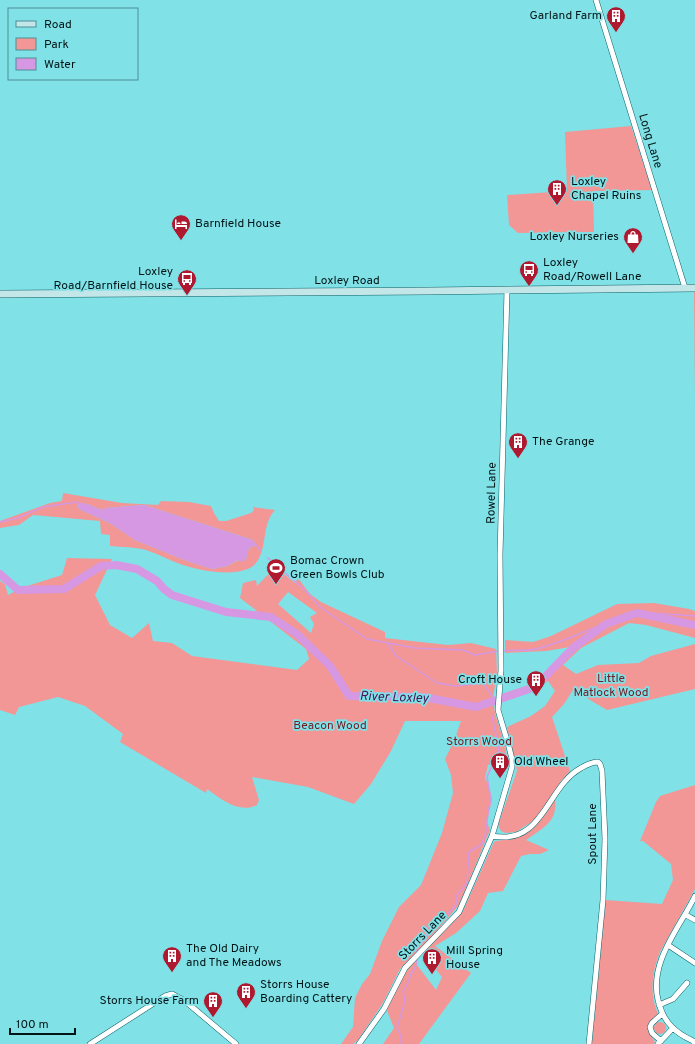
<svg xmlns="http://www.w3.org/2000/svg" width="695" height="1044" font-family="Overpass,sans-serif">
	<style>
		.green { fill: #f29795; fill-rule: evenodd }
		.water { fill: #d698e2 }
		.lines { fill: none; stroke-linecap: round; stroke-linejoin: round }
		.stream { stroke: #d698e2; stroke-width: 1.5 }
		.river { stroke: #d698e2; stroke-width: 8 }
		.minor-casing { stroke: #0b6166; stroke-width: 6 }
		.secondary-casing { stroke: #0b6166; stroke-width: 8 }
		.minor { stroke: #fff; stroke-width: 5 }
		.secondary { stroke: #c3e6e8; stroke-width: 7 }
		.labels { text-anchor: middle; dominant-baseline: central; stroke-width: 3.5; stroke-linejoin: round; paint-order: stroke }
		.poi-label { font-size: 12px; fill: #021516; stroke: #80e1e7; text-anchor: start }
		.street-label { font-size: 12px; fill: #021516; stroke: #80e1e7 }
		.park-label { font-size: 12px; fill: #731a22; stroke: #80e1e7 }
		.water-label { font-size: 13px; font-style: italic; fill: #4a1254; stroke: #80e1e7 }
	</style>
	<rect width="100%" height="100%" fill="#80e1e7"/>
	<path class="green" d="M631 126 652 190 593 191 594 232 518 233 509 225 507 195 567 191 565 132Z
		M694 292H695V404Z
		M63 493 122 503 158 505 161 501 189 502 211 506 214 513 219 521H226L251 513 254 510 253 507 275 510C261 525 268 548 256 563 243 579 200 571 183 565 170 561 159 554 146 550 135 547 121 547 110 546V535L101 534 100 521 33 515 19 525 0 528V521L50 503 62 501ZM77 503 87 504 102 510 106 508 144 505 253 540 256 545 249 548 246 559 239 560 227 566 212 569 187 561 135 540 110 523 79 509Z
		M67 558 112 559 95 595 110 625 132 638 149 623 153 641 172 643 192 656 297 670 309 659 306 649 240 598 243 583 256 580 257 586 275 567 295 583 298 578 310 594 321 602 385 632V638L448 645 471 643 496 649 497 673 493 698 495 713 505 746 508 763 499 761 488 765 485 778 488 784 492 799 487 822 490 830 459 905 428 941 400 969 383 1003 358 1040 353 1044H341L353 1027 355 998 362 984 370 974 382 941 399 907 421 885 442 833 453 793 451 775 445 759 454 741 461 721H405L391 751 371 784 354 804 308 787 252 777 259 800 257 805C239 814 221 799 207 789L206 793 120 742 123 734 85 706 58 697 19 707 15 715 0 710V581L5 584 8 595 21 588 62 575ZM288 592 317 613 310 617 314 624 311 633 278 604Z
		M654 603 689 609 695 611V638L646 625 629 623 581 648 563 665 576 674 598 665 639 663 651 656 695 644V689L607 710 573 690 564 704 552 717 570 771 561 781 550 799 533 821 516 832 505 833 501 831 498 825 517 771 507 727 531 716 545 706 555 691 548 681 540 686 503 702 502 694 535 683 570 647 546 651 505 653V640L533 642 551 636 617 604Z
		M695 785V889L660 952C652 972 649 994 658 1014L648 1028 649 1033 655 1042 654 1044H592L605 900 662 904 673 880 671 864 643 841H640L656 802 660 796Z
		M555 799C558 822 543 828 526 840L549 850 540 854H530L521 856 503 891 488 893 480 911 456 933 435 946 471 973 419 1044H383L394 1028 386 1008 407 968 414 961 436 990 442 977 422 953 463 911 494 842C500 839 509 841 515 838 535 830 544 816 555 799Z
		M654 1028a6 6 0 1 1 12 0a6 6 0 1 1-12 0Z"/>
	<path class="water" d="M77 502 87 504 102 510 106 508 144 505 253 540 256 545 249 548 246 559 243 562 238 560 227 566 212 569 187 561 135 540 110 523 79 509Z"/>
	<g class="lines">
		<path class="stream" d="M0 522 18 518 43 507 77 502
			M256 545 260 550
			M268 558 307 592 320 607 367 639 415 648 463 650 475 655 499 651
			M646 615 649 613 695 616
			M388 643 395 655 437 683 456 686 483 683 495 700
			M502 651C515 649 528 652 540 648 563 642 583 631 606 624
			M417 953V948L427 936V927L439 923 456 905 457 895 467 883 469 852 482 844 486 831 488 811 491 800 487 777 499 750 492 716
			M401 1044V1036L397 1028 405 1001 403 991C409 984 408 981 411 974 415 968 417 966 417 958"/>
		<path class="river" d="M0 574 18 590 64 589 101 566 116 565 137 569 157 581 164 589 172 595 226 612 271 617 297 634 330 666 349 696 423 697 476 707 535 687 574 647 606 624 637 613 695 625"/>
		<g class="minor-casing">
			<path id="minor" d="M596 0 685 288
				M492 836C544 846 546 787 581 768 586 765 592 762 598 762L600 764 602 771 605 839 603 900 589 1044
				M686 915 695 920
				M668 945 695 963
				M659 1005 673 999 687 983
				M661 1041 652 1033 650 1027 652 1023 662 1014
				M90 1044 165 996 172 994 185 1001 236 1044
				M359 1044 384 1009 405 968 459 912 492 836 512 767V759L509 747 498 710 501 670 500 555 507 290
				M658 1044 673 1028
				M694 1044 695 1042C687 1038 678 1034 672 1027 664 1019 661 1011 658 1000 649 962 679 929 695 896"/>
		</g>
		<g class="secondary-casing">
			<path id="secondary" d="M0 294 429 291 695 288"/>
		</g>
		<use href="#minor" class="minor"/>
		<use href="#secondary" class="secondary"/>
	</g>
	<defs>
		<g id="building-pin" transform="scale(1)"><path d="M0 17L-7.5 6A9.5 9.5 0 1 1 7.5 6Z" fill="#ae192f" stroke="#80e1e7"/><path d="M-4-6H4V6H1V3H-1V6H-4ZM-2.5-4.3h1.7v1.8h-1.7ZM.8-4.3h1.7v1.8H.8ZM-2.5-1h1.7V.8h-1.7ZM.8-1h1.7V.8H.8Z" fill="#fff"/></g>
		<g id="hotel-pin" transform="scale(1)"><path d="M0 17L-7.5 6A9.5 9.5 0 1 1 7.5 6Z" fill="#ae192f" stroke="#80e1e7"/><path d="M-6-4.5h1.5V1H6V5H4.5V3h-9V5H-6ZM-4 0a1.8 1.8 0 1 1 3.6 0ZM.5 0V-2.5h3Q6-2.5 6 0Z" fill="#fff"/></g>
		<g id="shop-pin" transform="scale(1)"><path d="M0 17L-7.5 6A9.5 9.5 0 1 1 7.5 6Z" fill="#ae192f" stroke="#80e1e7"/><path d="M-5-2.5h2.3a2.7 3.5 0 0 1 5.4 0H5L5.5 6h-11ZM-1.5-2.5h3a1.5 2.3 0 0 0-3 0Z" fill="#fff"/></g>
		<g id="bus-pin" transform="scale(1)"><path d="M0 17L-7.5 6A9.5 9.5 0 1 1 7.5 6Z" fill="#ae192f" stroke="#80e1e7"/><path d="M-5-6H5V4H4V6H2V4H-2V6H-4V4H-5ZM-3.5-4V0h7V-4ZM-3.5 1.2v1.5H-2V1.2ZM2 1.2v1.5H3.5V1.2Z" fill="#fff"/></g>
		<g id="stadium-pin" transform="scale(1)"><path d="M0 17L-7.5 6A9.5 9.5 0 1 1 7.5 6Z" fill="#ae192f" stroke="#80e1e7"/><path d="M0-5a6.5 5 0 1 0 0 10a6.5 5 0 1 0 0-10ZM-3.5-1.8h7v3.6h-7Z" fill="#fff"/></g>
	</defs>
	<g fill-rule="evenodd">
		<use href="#building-pin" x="616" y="16"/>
		<use href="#building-pin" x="557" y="189"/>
		<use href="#hotel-pin" x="181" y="224"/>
		<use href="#shop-pin" x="633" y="237"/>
		<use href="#bus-pin" x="529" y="270"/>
		<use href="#bus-pin" x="187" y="279"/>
		<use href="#building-pin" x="518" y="442"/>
		<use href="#stadium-pin" x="276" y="568"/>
		<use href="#building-pin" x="536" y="680"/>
		<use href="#building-pin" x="500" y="762"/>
		<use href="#building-pin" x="172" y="956"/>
		<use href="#building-pin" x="432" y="958"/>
		<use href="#building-pin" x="246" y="992"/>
		<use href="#building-pin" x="213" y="1001"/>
	</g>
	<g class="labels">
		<g class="poi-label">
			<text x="602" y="16" text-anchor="end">Garland Farm</text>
			<text x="571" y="182">Loxley<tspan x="571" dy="14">Chapel Ruins</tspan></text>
			<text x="195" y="224">Barnfield House</text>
			<text x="619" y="237" text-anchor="end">Loxley Nurseries</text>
			<text x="543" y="263">Loxley<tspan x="543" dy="14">Road/Rowell Lane</tspan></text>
			<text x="173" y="272" text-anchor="end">Loxley<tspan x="173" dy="14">Road/Barnfield House</tspan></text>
			<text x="532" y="442">The Grange</text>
			<text x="290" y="561">Bomac Crown<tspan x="290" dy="14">Green Bowls Club</tspan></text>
			<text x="522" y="680" text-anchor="end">Croft House</text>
			<text x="514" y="762">Old Wheel</text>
			<text x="186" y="949">The Old Dairy<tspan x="186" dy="14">and The Meadows</tspan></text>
			<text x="446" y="951">Mill Spring<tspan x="446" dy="14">House</tspan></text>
			<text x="260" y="985">Storrs House<tspan x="260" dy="14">Boarding Cattery</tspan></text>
			<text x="199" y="1001" text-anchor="end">Storrs House Farm</text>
		</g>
		<g class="street-label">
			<text transform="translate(650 141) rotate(73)">Long Lane</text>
			<text x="347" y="281">Loxley Road</text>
			<text transform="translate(492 493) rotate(-89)">Rowel Lane</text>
			<text transform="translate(593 834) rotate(-90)">Spout Lane</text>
			<text transform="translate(423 936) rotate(-46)">Storrs Lane</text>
		</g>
		<g class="park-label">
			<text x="611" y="679">Little<tspan x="611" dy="14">Matlock Wood</tspan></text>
			<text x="330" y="726">Beacon Wood</text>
			<text x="479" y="742">Storrs Wood</text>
		</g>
		<g class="water-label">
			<text transform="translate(394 698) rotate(2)">River Loxley</text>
		</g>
	</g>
	<rect x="8" y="8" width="130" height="72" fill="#80e1e7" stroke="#4e8f93"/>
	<rect x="16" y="21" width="20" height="6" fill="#c3e6e8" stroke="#4e8f93"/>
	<text x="44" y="28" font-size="12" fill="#021516">Road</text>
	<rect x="16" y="38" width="20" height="12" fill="#f29795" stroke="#4e8f93"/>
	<text x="44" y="48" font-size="12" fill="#021516">Park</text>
	<rect x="16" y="58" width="20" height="12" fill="#d698e2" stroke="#4e8f93"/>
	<text x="44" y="68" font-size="12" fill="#021516">Water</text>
	<path d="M10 1028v6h65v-6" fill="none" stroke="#021516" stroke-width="2"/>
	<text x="16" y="1028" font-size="12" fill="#021516" stroke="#80e1e7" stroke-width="3" paint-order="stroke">100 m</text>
</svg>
